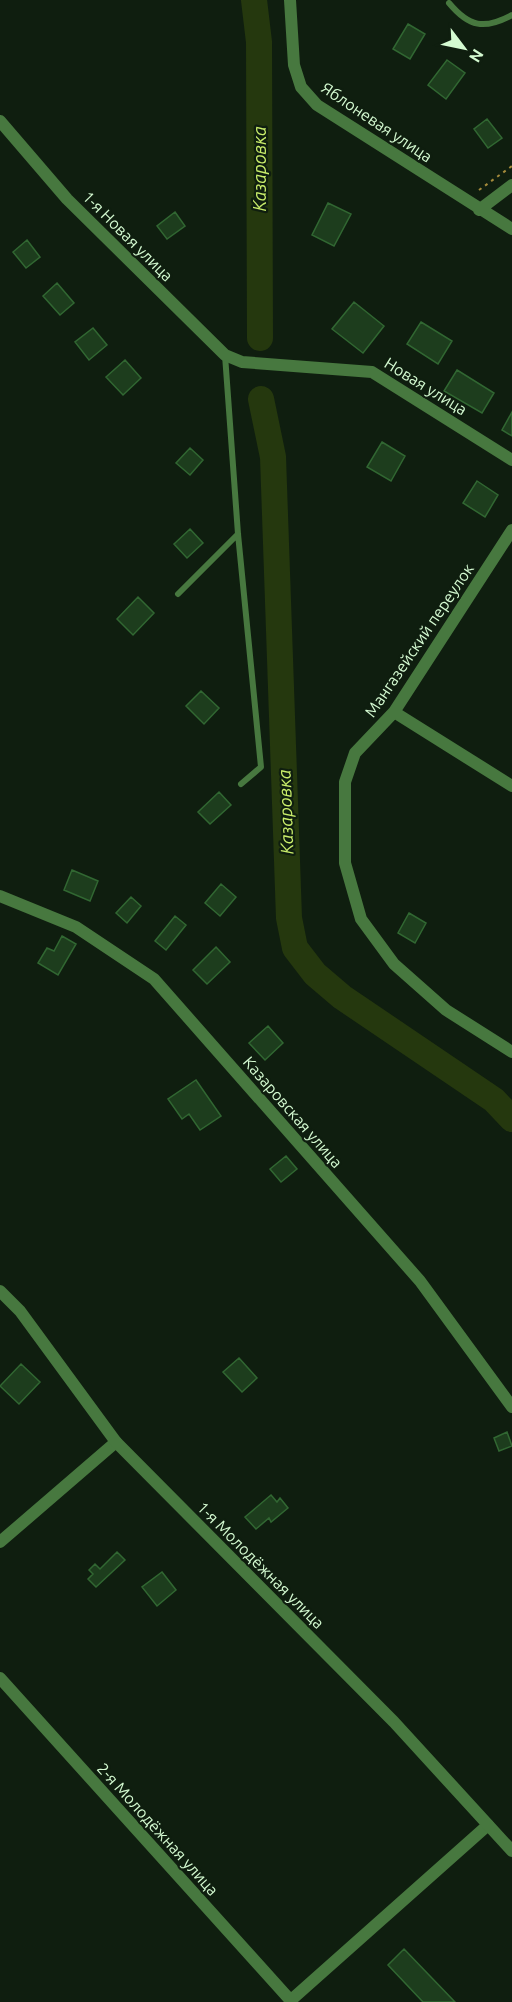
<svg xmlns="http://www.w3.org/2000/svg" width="512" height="2002" font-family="Ubuntu,sans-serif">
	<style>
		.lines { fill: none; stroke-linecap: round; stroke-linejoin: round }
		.river { stroke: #25380e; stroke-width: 26 }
		.building { fill: #1d3d1d; stroke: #316732; stroke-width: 1.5 }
		.path { stroke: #a48a3b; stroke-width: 2; stroke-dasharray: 3 4.5; stroke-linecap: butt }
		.service { stroke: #47783f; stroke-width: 6 }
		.minor { stroke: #47783f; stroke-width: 12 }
		.tertiary { stroke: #47783f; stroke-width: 12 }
		.labels { text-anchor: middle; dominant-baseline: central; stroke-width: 4.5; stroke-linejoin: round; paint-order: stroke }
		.street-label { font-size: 16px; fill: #d4fad1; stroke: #0f1e0f }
		.water-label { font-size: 18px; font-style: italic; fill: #caee6b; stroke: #0f1e0f }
	</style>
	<rect width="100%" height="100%" fill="#0f1e0f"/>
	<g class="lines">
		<path class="river" d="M254 0 259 42 260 338
			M261 399 273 457 289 918 295 948 315 974 342 997 494 1100 512 1119"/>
	</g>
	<path class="building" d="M408 24 425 34 410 59 393 49Z
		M447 60 465 73 446 99 428 85Z
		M487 119 502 138 488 148 474 129Z
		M328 203 351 214 334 246 312 235Z
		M175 212 185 226 167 239 157 226Z
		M27 240 40 257 26 268 13 252Z
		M57 283 74 303 60 315 43 296Z
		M354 302 384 326 363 353 332 329Z
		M421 322 452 341 438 364 407 344Z
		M93 328 107 345 89 360 75 342Z
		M125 360 141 378 123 395 106 377Z
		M457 370 494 393 482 413 444 391Z
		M512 412V436L502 430Z
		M382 442 405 456 391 481 367 467Z
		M190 448 203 460 190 475 176 463Z
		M477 481 498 495 485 517 463 503Z
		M190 529 203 543 187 558 174 544Z
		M138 597 154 613 133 635 117 619Z
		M201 691 219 708 204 724 186 706Z
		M219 792 231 805 210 824 198 812Z
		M72 870 98 881 90 901 64 890Z
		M221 884 236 897 220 916 205 903Z
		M131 897 141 906 127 923 116 913Z
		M409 913 426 923 415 943 398 933Z
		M175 916 186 925 166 950 155 941Z
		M62 936 76 944 58 975 38 963 47 948 54 951Z
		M216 947 230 962 207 984 193 970Z
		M268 1026 283 1043 265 1060 249 1043Z
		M196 1080 221 1116 200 1130 189 1114 182 1119 168 1099Z
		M286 1156 297 1169 281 1182 270 1169Z
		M239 1358 257 1378 242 1392 223 1372Z
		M21 1364 40 1382 19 1404 0 1386Z
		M507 1432 512 1446 499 1451 494 1438Z
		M271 1495 277 1502 280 1498 288 1508 271 1522 269 1518 256 1529 245 1517Z
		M117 1552 125 1560 96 1587 88 1579 93 1574 89 1570 95 1564 100 1569Z
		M162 1572 176 1590 157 1606 142 1587Z
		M404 1949 455 2002H423L388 1965Z"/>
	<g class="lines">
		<path class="path" d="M479 190 512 166"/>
		<path class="service" d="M449 3C469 27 484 30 512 15
			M225 355 238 534 261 767 241 784
			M178 594 238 534"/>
		<path class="minor" d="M290 0 294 65 301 87 317 105 512 229
			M0 121 67 199 225 355 242 362 372 372 512 460
			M479 210 512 185
			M512 530 394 712 355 753 345 782V863L361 919 394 964 446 1010 512 1052
			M394 712 512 786
			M0 1542 116 1442
			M0 1678 292 2002
			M290 2001 488 1825"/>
		<path class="tertiary" d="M0 896 76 927 154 979 420 1281 512 1407
			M0 1291 20 1311 116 1442 394 1722 512 1851"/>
	</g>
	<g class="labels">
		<g class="street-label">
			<text transform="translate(377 122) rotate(34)">Яблоневая улица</text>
			<text transform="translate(128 236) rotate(45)">1-я Новая улица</text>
			<text transform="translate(426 386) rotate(32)">Новая улица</text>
			<text transform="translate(419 640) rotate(-56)">Мангазейский переулок</text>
			<text transform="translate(293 1112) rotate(49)">Казаровская улица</text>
			<text transform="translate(261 1565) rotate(45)">1-я Молодёжная улица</text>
			<text transform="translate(158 1829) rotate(48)">2-я Молодёжная улица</text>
		</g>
		<g class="water-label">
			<text transform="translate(259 169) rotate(-90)">Казаровка</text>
			<text transform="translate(285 812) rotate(-92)">Казаровка</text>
		</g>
	</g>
	<g transform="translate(464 48) rotate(122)" stroke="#0f1e0f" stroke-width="4.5" paint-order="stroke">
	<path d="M0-4.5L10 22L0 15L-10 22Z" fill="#d4fad1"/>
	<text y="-9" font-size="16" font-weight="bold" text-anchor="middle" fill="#d4fad1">N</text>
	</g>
</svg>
